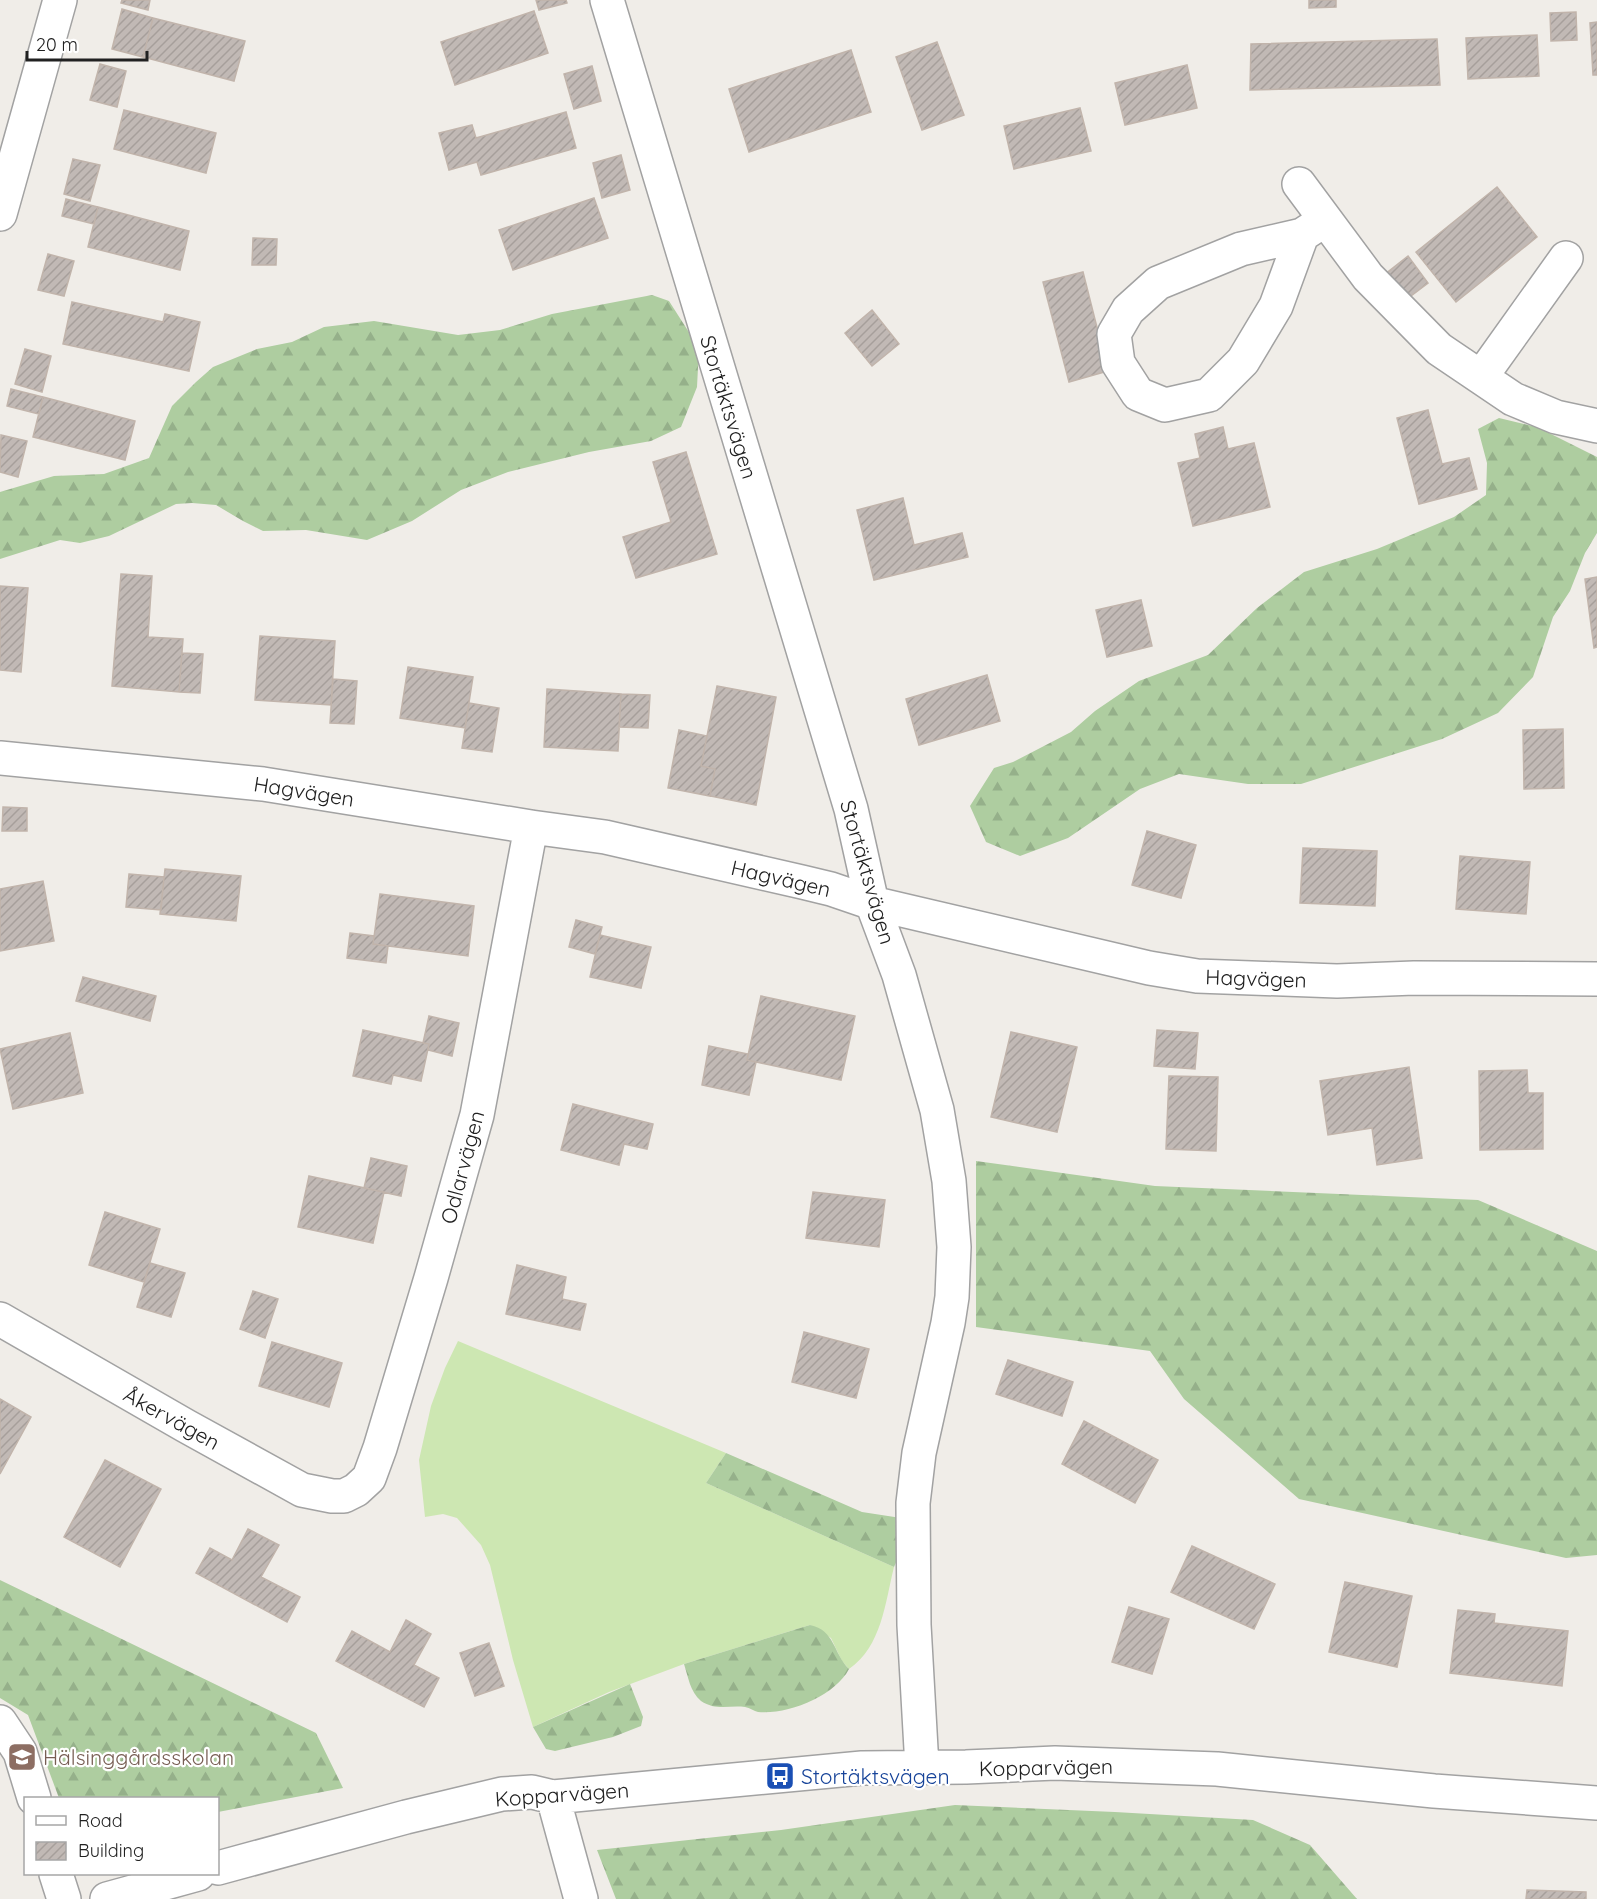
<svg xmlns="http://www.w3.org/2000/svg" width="1597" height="1899" font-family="Quicksand,sans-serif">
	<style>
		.grass { fill: #cde7b2 }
		.forest { fill: url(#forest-firs) }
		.building { fill: url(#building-hatch); stroke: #c1b4ab; stroke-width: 1.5 }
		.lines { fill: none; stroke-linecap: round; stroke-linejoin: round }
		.minor-casing { stroke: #a2a2a2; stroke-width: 36 }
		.minor { stroke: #fff; stroke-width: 33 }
		.labels { text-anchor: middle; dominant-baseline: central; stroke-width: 4.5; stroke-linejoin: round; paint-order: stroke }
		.street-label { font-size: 21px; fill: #212121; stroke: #fff }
		.education-label { font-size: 21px; fill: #785e54; stroke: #fff; text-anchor: start }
		.transit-label { font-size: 21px; fill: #164399; stroke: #fff; text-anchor: start }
	</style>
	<defs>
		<pattern id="forest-firs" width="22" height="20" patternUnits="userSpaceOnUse" patternTransform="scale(1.5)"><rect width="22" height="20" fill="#aecda0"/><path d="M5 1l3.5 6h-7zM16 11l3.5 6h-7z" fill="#95b08a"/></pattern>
		<pattern id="building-hatch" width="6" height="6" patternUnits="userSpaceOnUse" patternTransform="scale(1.5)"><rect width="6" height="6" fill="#c1b9b5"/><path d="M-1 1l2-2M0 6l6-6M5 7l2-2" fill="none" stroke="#a69f9b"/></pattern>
	</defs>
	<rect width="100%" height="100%" fill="#f0ede8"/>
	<path class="grass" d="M458 1341 726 1453 706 1483 894 1567C885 1603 882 1646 849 1669L842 1661 831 1638 810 1625 684 1664 609 1692 533 1727 513 1660 490 1565 481 1545 457 1518 443 1514 425 1517 419 1460 431 1406 445 1368Z"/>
	<path class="forest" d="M652 295 669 301 699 348 697 387 681 427 651 441 589 452 508 472 461 490 412 521 367 540 306 530 263 531 243 521 216 505 192 503 176 504 109 536 80 543 60 540 0 559V492L54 476 104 474 149 458 172 406 196 382 213 367 257 349 292 342 324 327 374 321 458 335 500 330 552 314Z
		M1499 418 1537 427 1597 457V533L1585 553 1570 591 1553 617 1533 677 1498 713 1442 739 1301 784H1248L1179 774 1140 789 1068 838 1020 856 986 842 970 806 994 768 1013 762 1071 732 1095 711 1139 681 1208 655 1257 608 1304 572 1377 549 1454 517 1486 495 1487 463 1478 429Z
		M976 1161 1155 1186 1478 1200 1597 1251V1555L1566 1558 1299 1499 1184 1399 1150 1351 976 1327Z
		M726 1453 862 1512 901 1518 899 1556 894 1567 706 1483Z
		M0 1580 316 1733 343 1788 218 1812V1798H59L28 1715 0 1698Z
		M810 1625C835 1630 833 1653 849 1669 835 1696 788 1715 758 1712 754 1711 750 1708 745 1707 729 1705 716 1711 701 1701 690 1692 688 1676 684 1664Z
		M630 1684 643 1717 641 1726 613 1737 555 1751 546 1749 533 1727Z
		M955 1805 1115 1812 1253 1820 1310 1845 1357 1899H616L597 1850 781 1830Z"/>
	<path class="building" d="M122 0H150L148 10 121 3Z
		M536 0H566L567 3 539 10Z
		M1309 0H1336V7L1309 8Z
		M122 9 153 18 143 57 112 49Z
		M534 11 548 53 455 85 441 42Z
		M1576 12 1577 40 1551 41 1550 13Z
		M153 18 245 41 234 81 143 57Z
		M1597 22V75H1593L1590 23Z
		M1537 35 1539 76 1468 79 1466 38Z
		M1437 39 1440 85 1250 90 1251 44Z
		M937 42 964 115 922 130 896 57Z
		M851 50 871 112 749 152 729 89Z
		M100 64 126 71 117 107 90 100Z
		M1187 65 1197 108 1125 125 1115 83Z
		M592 66 601 101 574 109 564 74Z
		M1080 108 1091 151 1014 169 1004 126Z
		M124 110 216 133 206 173 114 149Z
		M566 112 576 148 481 175 477 162 449 170 439 133 472 125 476 138Z
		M621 155 630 190 602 198 593 163Z
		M73 159 100 165 90 201 64 194Z
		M1497 187 1537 237 1456 302 1416 252Z
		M594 198 608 238 513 270 499 230Z
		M66 199 98 207 94 224 62 216Z
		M98 207 189 231 180 270 88 247Z
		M253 238 277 239 276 265H252Z
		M48 254 74 261 64 296 38 290Z
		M1408 256 1428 283 1403 302 1384 275Z
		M1083 272 1108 371 1069 382 1043 282Z
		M72 302 163 322 165 314 200 322 189 371 63 344Z
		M872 310 899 344 872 366 845 333Z
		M25 349 51 356 42 392 15 384Z
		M11 389 43 397 39 414 7 406Z
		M43 397 135 421 125 460 33 437Z
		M1428 410 1442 464 1469 458 1477 489 1419 504 1397 418Z
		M1223 427 1228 449 1254 443 1270 507 1193 526 1178 463 1200 458 1195 434Z
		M1 435 27 441 18 477 0 472Z
		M686 452 717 554 636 578 623 537 671 522 653 462Z
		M903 498 914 545 962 533 968 557 874 580 857 510Z
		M121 574 152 576 148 637 183 639 179 692 112 686Z
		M1597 577V647L1594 648 1585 579Z
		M0 586 28 588 21 672 0 670Z
		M1141 600 1152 646 1107 657 1096 610Z
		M260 636 335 641 331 705 255 700Z
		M182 653 203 654 200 693 179 692Z
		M408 667 473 677 465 728 400 718Z
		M987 675 1000 721 919 745 906 699Z
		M333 679 357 681 354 724 330 723Z
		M717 686 776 697 756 805 710 796 715 769 701 766Z
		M547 689 621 694 618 751 544 747Z
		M621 694 650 695 648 728 619 727Z
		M469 703 499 708 492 752 462 748Z
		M1563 729 1564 788 1524 789 1523 730Z
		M679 730 707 736 701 766 715 769 710 796 668 788Z
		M3 807 27 808V831H2Z
		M1147 831 1196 845 1181 898 1132 885Z
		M1303 848 1377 851 1375 906 1300 903Z
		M1460 856 1530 862 1526 914 1456 909Z
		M165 869 241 876 236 921 160 914Z
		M129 874 164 877 161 910 126 907Z
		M43 881 54 941 0 951V889Z
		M380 894 474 906 468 956 373 944Z
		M576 920 602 927 595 954 569 947Z
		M350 933 374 936 373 944 388 946 386 963 347 958Z
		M600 935 651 947 641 988 590 977Z
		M83 977 156 996 150 1021 76 1001Z
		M761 996 855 1016 841 1080 747 1060Z
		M429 1016 459 1023 452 1056 428 1050 429 1044 423 1043Z
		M363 1030 429 1044 421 1081 393 1075 391 1084 353 1076Z
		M1157 1030 1198 1033 1195 1069 1154 1066Z
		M1011 1032 1077 1047 1057 1132 991 1117Z
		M70 1033 83 1093 13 1109 0 1049Z
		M709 1046 748 1054 747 1060 756 1062 749 1095 702 1085Z
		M1409 1067 1422 1158 1377 1165 1372 1128 1328 1135 1320 1081Z
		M1527 1070 1528 1093H1543V1149L1480 1150 1479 1071Z
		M1169 1076 1218 1077 1216 1151 1166 1149Z
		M573 1104 653 1124 647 1149 624 1144 619 1165 561 1150Z
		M371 1158 407 1166 401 1196 364 1188Z
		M309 1176 384 1192 373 1243 298 1227Z
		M813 1192 885 1200 879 1247 806 1238Z
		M105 1212 160 1229 144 1282 89 1265Z
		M150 1263 185 1273 171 1317 137 1307Z
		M517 1265 566 1277 562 1299 586 1304 580 1330 506 1314Z
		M253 1291 278 1299 265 1338 240 1329Z
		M804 1332 869 1349 856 1398 792 1382Z
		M272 1342 342 1363 329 1407 259 1386Z
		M1008 1360 1073 1382 1062 1416 996 1394Z
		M0 1399 31 1417 0 1474Z
		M1084 1421 1158 1460 1135 1503 1062 1464Z
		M105 1460 161 1489 120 1567 64 1537Z
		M248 1529 279 1545 261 1577 300 1597 287 1622 196 1573 210 1548 232 1560Z
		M1192 1546 1275 1584 1254 1629 1171 1592Z
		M1345 1582 1412 1596 1397 1667 1329 1652Z
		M1129 1607 1169 1619 1152 1674 1112 1662Z
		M1458 1610 1495 1614 1494 1623 1568 1631 1562 1686 1450 1673Z
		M406 1620 431 1634 414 1665 439 1678 424 1707 336 1661 352 1631 390 1652Z
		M489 1643 504 1686 475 1696 460 1653Z
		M1527 1890 1586 1892V1899H1526Z"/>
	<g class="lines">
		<g class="minor-casing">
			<path id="minor" d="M607 0 851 809 872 903 899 975 937 1110 949 1181 954 1247 952 1297 948 1323 919 1453 913 1503 914 1625 922 1767
				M1299 184 1368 277 1439 349 1513 399 1556 417 1597 426
				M0 214 60 0
				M1302 235 1276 306 1243 361 1209 395 1165 405 1138 394 1118 363 1114 334 1128 310 1158 283 1241 249 1302 235 1325 220
				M1481 377 1566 258
				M0 758 263 784 531 827 605 837 802 882 831 889 872 903 1149 968 1197 976 1337 981 1414 978 1597 979
				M0 1319 186 1426 302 1490 332 1496H344L356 1490 369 1478 380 1448 431 1278 477 1115 531 827
				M0 1722 20 1752 34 1798
				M553 1797 581 1899
				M218 1868 406 1817 502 1794 532 1792 553 1797 862 1768 966 1767 1055 1763 1217 1769 1434 1791 1597 1803
				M56 1874 64 1899
				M107 1899 198 1874"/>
		</g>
		<use href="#minor" class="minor"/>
	</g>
	<defs>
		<g id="school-square" transform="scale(1.5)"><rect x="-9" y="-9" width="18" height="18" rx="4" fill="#8d6e63" stroke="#fff"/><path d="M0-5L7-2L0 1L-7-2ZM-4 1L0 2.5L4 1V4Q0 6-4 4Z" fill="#fff"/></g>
		<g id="bus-square" transform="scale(1.5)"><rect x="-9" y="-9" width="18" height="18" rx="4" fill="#1a4fb4" stroke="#fff"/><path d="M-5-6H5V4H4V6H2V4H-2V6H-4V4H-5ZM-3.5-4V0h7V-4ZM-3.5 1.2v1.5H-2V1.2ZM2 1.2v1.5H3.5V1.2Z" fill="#fff"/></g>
	</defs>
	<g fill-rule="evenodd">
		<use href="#school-square" x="22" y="1757"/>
		<use href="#bus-square" x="780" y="1776"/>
	</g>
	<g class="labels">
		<g class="street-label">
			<text transform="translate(729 407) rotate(73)">Stortäktsvägen</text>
			<text transform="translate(304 791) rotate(9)">Hagvägen</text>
			<text transform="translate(868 872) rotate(74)">Stortäktsvägen</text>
			<text transform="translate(781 878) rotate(13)">Hagvägen</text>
			<text transform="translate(1256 978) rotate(2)">Hagvägen</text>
			<text transform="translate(462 1167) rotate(-75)">Odlarvägen</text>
			<text transform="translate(172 1418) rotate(29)">Åkervägen</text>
			<text transform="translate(1046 1767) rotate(-1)">Kopparvägen</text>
			<text transform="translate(562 1794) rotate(-4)">Kopparvägen</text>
		</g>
		<g class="education-label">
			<text x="43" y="1757">Hälsinggårdsskolan</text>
		</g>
		<g class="transit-label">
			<text x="801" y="1776">Stortäktsvägen</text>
		</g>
	</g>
	<rect x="24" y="1797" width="195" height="78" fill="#ffffff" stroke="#a6a6a6" stroke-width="1.5"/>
	<rect x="36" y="1816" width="30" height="9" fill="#ffffff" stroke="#a6a6a6" stroke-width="1.5"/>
	<text x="78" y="1827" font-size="18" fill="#212121">Road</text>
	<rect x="36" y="1842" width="30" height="18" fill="url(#building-hatch)" stroke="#a6a6a6" stroke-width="1.5"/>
	<text x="78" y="1857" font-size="18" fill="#212121">Building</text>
	<path d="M27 51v9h120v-9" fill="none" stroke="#212121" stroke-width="3"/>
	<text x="36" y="51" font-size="18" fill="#212121" stroke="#ffffff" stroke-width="4.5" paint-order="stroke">20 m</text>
</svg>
